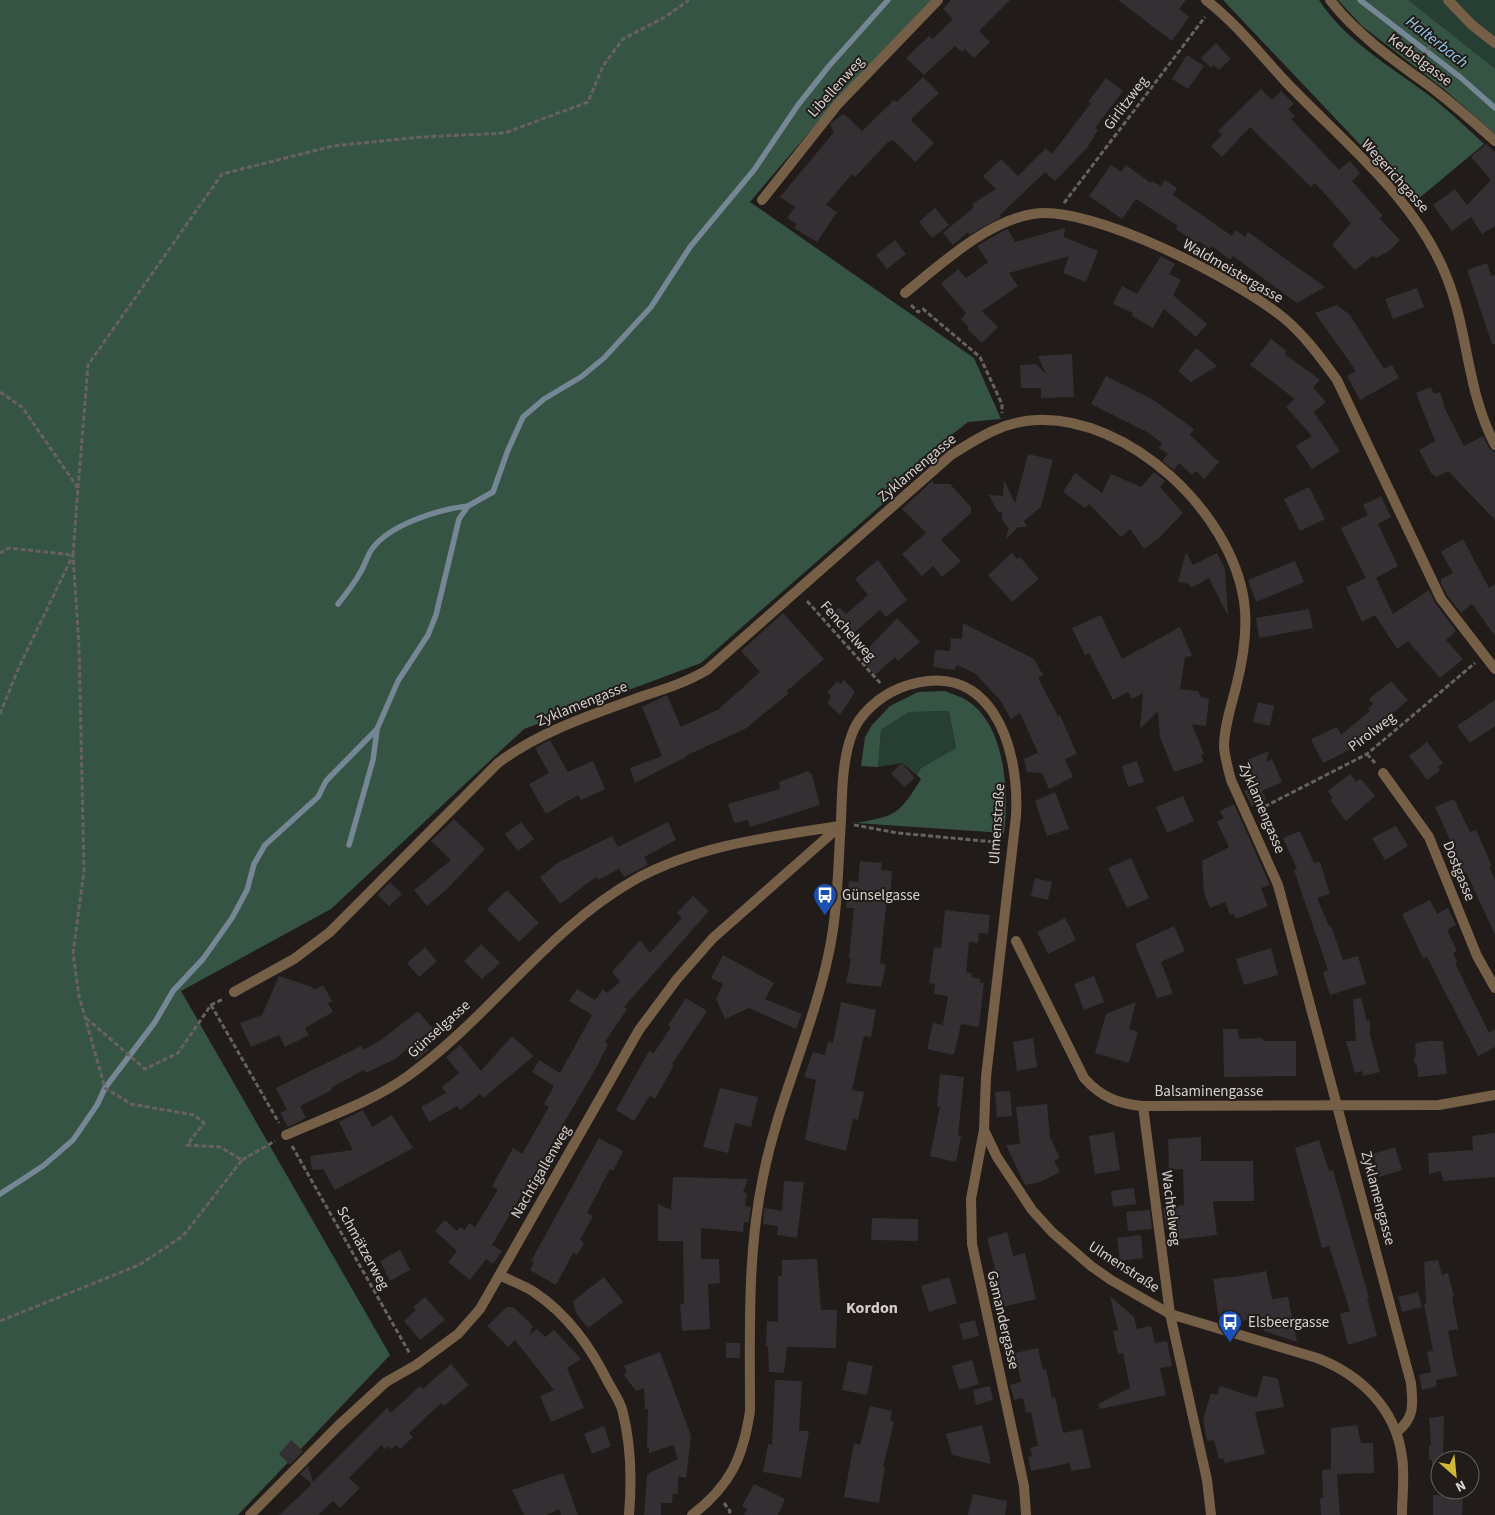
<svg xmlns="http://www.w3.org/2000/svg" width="1495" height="1515" font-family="'Source Sans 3',sans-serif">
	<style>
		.green { fill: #263f32 }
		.forest { fill: #365444 }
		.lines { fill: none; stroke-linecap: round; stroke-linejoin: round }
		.stream { stroke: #758794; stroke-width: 5.5 }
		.building { fill: #342f32 }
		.path { stroke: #676260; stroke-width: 3; stroke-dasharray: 5 2.5; stroke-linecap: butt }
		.service { stroke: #765f47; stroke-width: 10 }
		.minor { stroke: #765f47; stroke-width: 10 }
		.tertiary { stroke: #765f47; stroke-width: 10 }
		.labels { text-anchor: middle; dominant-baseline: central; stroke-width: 4; stroke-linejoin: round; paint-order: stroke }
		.street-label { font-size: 15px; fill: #d6d2d0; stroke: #211c19 }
		.poi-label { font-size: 15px; fill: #d6d2d0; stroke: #211c19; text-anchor: start }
		.water-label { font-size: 16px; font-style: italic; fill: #98cdf0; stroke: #211c19 }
		.neighbourhood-label { font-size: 16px; font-weight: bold; fill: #d4cdc9; stroke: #211c19 }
	</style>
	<rect width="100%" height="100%" fill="#211c19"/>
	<path class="green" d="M1393 0H1495V96Z
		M949 711 956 748 921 768 917 775 902 763 878 767 881 730 909 712Z"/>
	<path class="forest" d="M0 0H932L840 96 750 202 974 358 1001 419 968 422 923 457 903 486 701 663 524 729 331 909 181 991 390 1355 238 1515H0Z
		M1223 0H1319C1344 39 1389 66 1426 93 1447 109 1465 126 1484 144L1417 200 1408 195Z
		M1338 0H1408L1495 69V134L1445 90 1362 26Z
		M945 691C951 694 960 696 966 700 1006 724 1009 793 1004 833L856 823C897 816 899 814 921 779L917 775 921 768 956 748 949 711 909 712 881 730 878 767 861 766 865 737 872 725 890 706 918 692Z"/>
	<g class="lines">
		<path class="stream" d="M1360 0 1460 77 1495 108
			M338 604C346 594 354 584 360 573 365 565 367 556 372 549 390 524 440 509 468 506
			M349 845 373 760 377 730
			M0 1194 43 1166 73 1140 97 1105 105 1088 155 1022 173 991 203 959 232 918 247 890 254 864 265 845 318 797 326 781 377 729 398 681 428 635 436 615 459 519 468 506 493 492 508 450 523 417 544 399 581 377 604 358 651 307 690 247 754 170 798 105 829 66 888 0"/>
	</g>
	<path class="building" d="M951 0H1010L979 31 990 42 974 58 965 49 962 52 955 46 924 75 906 58 929 36 933 39 953 19 943 9Z
		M1118 0H1186L1179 9 1189 17 1172 41Z
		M1216 43 1231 59 1219 70 1214 65 1211 68 1201 58Z
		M1187 55 1204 66 1188 89 1172 79Z
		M923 77 939 93 912 118V121L934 143 915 162 893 140 888 142 855 177 852 174 826 205 837 212 817 242 794 228 797 224 787 218 795 207 780 197 834 132 830 125 832 122 844 114 862 131 894 100 897 102Z
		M1106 78 1123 91 1095 128 1098 130 1087 148 1055 181 1045 172 1000 215 1001 217 969 235 968 232 953 245 943 233 974 207 972 204 996 189 983 176 1001 159 1018 176 1046 148 1052 154 1091 103 1088 102Z
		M1261 89 1272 100 1281 91 1294 104 1288 109 1295 116 1291 119 1339 170 1350 161 1360 173 1352 181 1383 216 1379 218 1400 240 1389 251 1376 258 1373 256 1355 270 1332 245 1351 223 1315 183 1311 187 1250 127 1222 157 1211 146 1222 135 1218 131Z
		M1486 144 1495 152V226L1482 234 1471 217 1452 231 1433 205 1455 189 1467 205 1491 180 1471 157Z
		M1111 165 1121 172 1126 165 1151 183 1152 181 1161 186 1165 180 1177 188 1173 195 1232 236 1236 230 1245 237 1248 232 1325 287 1297 303 1233 256 1230 260 1212 246 1210 249 1199 241 1197 244 1176 229 1178 226 1136 199 1122 219 1089 196Z
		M935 208 949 225 932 238 919 222Z
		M1065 228 1064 237 1098 251 1086 282 1063 273 1069 256 1009 273 1018 286 982 311 998 327 982 343 967 329 969 327 961 319 966 313 941 284 958 269 966 278 988 262 977 246 1001 232 1008 229 1015 242Z
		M895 240 906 254 887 269 876 255Z
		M1161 256 1175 264 1169 274 1181 280 1173 295 1207 324 1196 337 1164 309 1153 328 1132 316 1133 313 1113 304 1122 286 1137 294Z
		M1487 263 1491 276 1495 275V344H1492L1467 270Z
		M1417 288 1424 307 1393 319 1385 299Z
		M1337 305 1350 315 1384 369 1392 365 1399 378 1360 400 1347 376 1356 371 1315 313Z
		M1271 339 1287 351 1285 354 1320 380 1313 387 1326 402 1314 412 1340 451 1312 469 1296 446 1312 436 1286 407 1295 399 1250 365Z
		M1196 348 1217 366 1191 382 1178 371Z
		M1072 354 1074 397 1041 398V388H1021L1020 365 1036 364 1046 374 1038 356Z
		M1106 376 1152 399 1194 429 1190 435 1219 462 1204 479 1196 471 1192 475 1179 463 1174 470 1162 461 1168 454 1159 448 1162 443 1147 432 1091 404Z
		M1431 387 1434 394 1440 392 1445 409 1464 446 1483 436 1489 448 1495 452V520L1448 471 1436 477 1431 473 1419 450 1435 441 1416 393Z
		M1028 454 1053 460 1041 507 1024 521 1027 527H1018L1006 539 1009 527 1006 526 1002 519V512H998L989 495 1003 496 1004 480 1015 503Z
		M1154 472 1165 481 1160 487 1183 513 1158 539 1144 549 1130 529 1121 537 1089 504 1085 508 1063 492 1075 473 1102 493 1111 474 1141 487Z
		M932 481 934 484H950L971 507V513L941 540 961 561 942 577 933 566 922 576 902 554 926 533 902 509Z
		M1309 487 1325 519 1300 531 1284 499Z
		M1381 496 1391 517 1378 524 1398 566 1376 578 1393 614 1429 590 1435 603 1456 631 1446 640 1463 659 1440 678 1408 641 1397 649 1375 615 1362 622 1346 587 1366 578 1341 528 1368 515 1363 505Z
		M1463 539 1489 588 1495 584V636L1472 604 1461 613 1447 595 1441 583V579L1453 573 1441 552Z
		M1186 552 1193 565 1217 553 1225 569 1228 616 1209 578 1191 588 1189 584 1178 582Z
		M1012 553 1017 559 1020 557 1039 579 1012 602 988 575Z
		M878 560 907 600 886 617 880 610 848 638 829 617 839 607 846 614 868 595 855 579Z
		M1295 561 1304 582 1256 602 1248 580Z
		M1309 609 1313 628 1259 638 1256 618Z
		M783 613 824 659 787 691 788 694 745 729 685 756 686 757 635 783 630 768 662 756 642 707 667 695 681 727 719 709 760 672 741 651Z
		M1101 615 1122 659 1180 627 1192 656 1185 657 1180 689 1198 691 1201 697 1209 699 1206 726 1192 724 1204 754 1201 755 1204 762 1174 772 1160 737 1158 711 1140 729 1143 693 1132 699 1128 692 1113 700 1089 653 1085 655 1072 628Z
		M897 618 920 642 898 661 895 657 875 675 862 660 864 657 862 655Z
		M963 623 1034 659 1043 675 1038 678 1058 716 1060 715 1077 754 1065 759 1073 777 1049 789 1042 773 1027 772 1024 759 1038 753 1020 713 1011 719 1000 700 976 674 957 665 954 670 933 667 935 650 950 651 951 638 962 639Z
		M844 680 855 692 840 715 827 703 831 697 827 692 837 682 841 684Z
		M1391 681 1408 700 1353 748 1323 763 1311 739 1337 727 1341 735 1370 711 1368 709 1373 704 1369 699Z
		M1495 700V726L1470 743 1457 726Z
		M1258 702 1274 706 1270 726 1253 722Z
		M550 740 568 772 593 761 605 789 581 800 578 795 546 814 529 784 549 773 535 748Z
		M1427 742 1443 763 1438 767 1440 770 1427 780 1409 756Z
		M1269 751 1266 762 1272 759 1282 782 1262 791 1266 799 1252 806 1244 791 1257 784 1247 760Z
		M1137 761 1144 782 1128 787 1122 766Z
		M902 763 915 778 904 787 891 773Z
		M808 771 812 775 820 805 750 827 748 820 734 823 728 804 780 789 779 782Z
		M1350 774 1356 782 1360 779 1363 781 1375 796 1346 821 1330 800 1333 798 1328 791Z
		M1055 792 1069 829 1047 836 1035 801Z
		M1183 796 1194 821 1167 833 1156 807Z
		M1454 799 1470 832 1476 830 1492 866 1489 867 1495 880V935L1466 872 1461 875 1452 855 1456 853 1435 807Z
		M1234 804 1270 885 1261 888 1268 906 1236 919 1234 914 1230 915 1225 902 1210 908 1204 893 1202 861 1229 847 1217 822 1224 818 1220 811Z
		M454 819 485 849 448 888 427 906 414 890 451 860 431 841Z
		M521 822 534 839 518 851 505 834Z
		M668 822 676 840 644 857 648 865 624 877 619 869 598 880 596 877 560 904 540 877 559 862 612 836 618 847Z
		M1396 826 1408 846 1385 860 1372 838Z
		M1300 831 1314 863 1320 862 1330 894 1317 898 1329 926H1331L1343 960 1358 956 1366 984 1330 995 1323 972 1328 970 1294 870 1297 869 1283 838Z
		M1131 858 1149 898 1127 908 1108 868Z
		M860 861 882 863 881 870 892 871 890 898H887L880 963 886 965 881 987 846 983 851 959 849 958 854 908H846L849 881 858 882Z
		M1035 878 1052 882 1048 900 1031 896Z
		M390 882 402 894 389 906 377 895Z
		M507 890 539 923 519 942 487 909Z
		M693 896 709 911 624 1007 627 1009 605 1042 608 1044 595 1070 492 1245 502 1251 493 1264 486 1259 470 1280 448 1262 457 1251 435 1231 445 1220 457 1231 460 1227 465 1230 469 1223 475 1227 498 1190 492 1186 513 1148 522 1154 549 1107 544 1104 554 1086 532 1072 539 1060 560 1073 592 1015 569 1001 577 989 595 1000 603 989 607 993 620 982 612 972 640 940 650 953 682 918 677 913Z
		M1430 900 1437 914 1448 908 1456 925 1447 930 1457 951 1453 953 1457 962 1455 963 1489 1033 1495 1029V1047L1478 1056 1427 957 1423 958 1402 914Z
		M945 910 990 915 988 934 979 933 978 943 969 942 966 972 972 973 971 977 980 979V982L984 983 979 1027 961 1024 954 1055 927 1049 933 1023 943 1025 948 996 934 994 935 984 929 983 934 947 941 948Z
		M1065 918 1076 940 1048 954 1037 932Z
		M1174 926 1185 951 1161 962 1173 994 1157 998 1135 944Z
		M481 944 500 963 482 979 464 961Z
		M425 947 437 961 419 977 407 963Z
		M1271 948 1278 975 1244 985 1236 959Z
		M723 955 774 983 765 999 802 1014 796 1029 749 1008 725 1019 716 999 723 984 711 978Z
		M279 976 312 987 314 990 323 985 332 1001 328 1003 333 1012 305 1028 309 1035 285 1047 279 1035 251 1047 240 1023 262 1015Z
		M1094 976 1104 1002 1084 1010 1074 984Z
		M686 998 707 1011 672 1064 674 1065 655 1099 650 1095 634 1121 616 1110 649 1051 654 1053 671 1027 668 1025Z
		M1361 998 1367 1021 1370 1020V1035L1380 1072 1363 1076 1362 1071 1355 1073 1346 1041H1356L1353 999Z
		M841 1002 876 1010 871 1037 864 1036 852 1090 864 1092 858 1120 853 1119 846 1151 805 1140 816 1080 804 1077 813 1052 825 1055 828 1042 833 1043Z
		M1136 1002 1129 1029 1138 1032 1129 1063 1095 1053 1106 1014Z
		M418 1011 433 1029 420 1039 429 1050 416 1060 407 1049 397 1058 366 1073 364 1070 338 1084 331 1088 332 1090 300 1106 306 1118 288 1127 280 1113 287 1110 276 1088 361 1046 363 1050 381 1040Z
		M1223 1029H1238L1239 1039 1263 1038V1041H1296V1076L1224 1077Z
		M512 1036 534 1056 483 1098 480 1094 460 1110 457 1106 429 1122 421 1107 446 1093 442 1087 459 1073 446 1057 460 1045 481 1071Z
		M1033 1038 1037 1067 1017 1071 1013 1042Z
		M1431 1041H1443L1447 1074 1418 1077 1417 1065 1413 1061 1416 1055 1415 1043Z
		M940 1074 964 1077 958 1135 961 1136 956 1162 930 1156 940 1107H937Z
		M720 1088 758 1097 751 1127 735 1123 728 1153 703 1147Z
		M1010 1091 1012 1116 997 1117 995 1092Z
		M1047 1104 1050 1137 1060 1158 1054 1161 1060 1172 1040 1182 1025 1185 1006 1145 1020 1144 1016 1107Z
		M363 1110 372 1127 392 1115 413 1148 335 1190 323 1169 312 1170 310 1156 353 1150 339 1122Z
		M1114 1132 1120 1170 1095 1174 1089 1136Z
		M1495 1133V1177L1444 1181 1440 1171 1429 1174 1428 1153 1473 1150 1472 1136Z
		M1201 1137V1161H1253L1254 1201H1213L1217 1235 1175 1240 1173 1226 1166 1227 1163 1208 1184 1205 1183 1169 1169 1170 1168 1139Z
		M599 1138 623 1151 613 1171 610 1169 587 1213 593 1216 580 1240 584 1243 577 1255 573 1253 556 1285 530 1270 534 1262 531 1261Z
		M1319 1140 1329 1171 1333 1170 1369 1298H1367L1377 1336 1348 1345 1340 1314 1350 1311 1329 1246 1322 1248 1295 1148Z
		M1395 1147 1402 1170 1379 1177 1373 1154Z
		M673 1177 748 1179 743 1192 747 1193 745 1206 751 1207 749 1222H744L743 1232 701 1228V1259H719L720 1283 708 1284 710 1329 682 1331 680 1304H684L683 1241H658V1204L671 1210Z
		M784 1181 804 1182 797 1238 777 1235 778 1226 763 1224 764 1208 782 1211Z
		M1134 1188 1136 1204 1113 1207 1111 1191Z
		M1150 1210 1152 1229 1128 1231 1126 1212Z
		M872 1218 918 1219V1241L871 1240Z
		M1007 1232 1013 1256 1025 1253 1036 1299 1002 1307 993 1269H995L987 1238Z
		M1141 1235 1143 1258 1120 1261 1117 1238Z
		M400 1250 410 1270 390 1281 380 1261Z
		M817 1259 821 1310H837L836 1348 787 1347 784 1373 769 1372 768 1347 766 1346 767 1321 778 1322V1276H782V1260Z
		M1438 1260 1442 1275 1448 1273 1454 1296 1452 1297 1458 1329 1448 1331 1457 1376 1436 1380 1437 1386 1422 1390 1419 1375 1431 1372 1427 1352 1433 1351 1424 1304H1426L1424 1262Z
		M1266 1271 1272 1299 1288 1297 1297 1342 1264 1331 1261 1316 1233 1324 1219 1319 1213 1279 1229 1277V1278Z
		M604 1277 623 1302 588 1328 576 1313 573 1301Z
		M949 1277 957 1303 929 1312 921 1286Z
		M1418 1292 1422 1307 1402 1312 1398 1297Z
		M1110 1296 1134 1317 1137 1329 1151 1326 1155 1343 1167 1341 1172 1366 1160 1368 1166 1395 1100 1409 1098 1404 1130 1388 1123 1353 1118 1354 1113 1331 1118 1330Z
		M425 1297 445 1320 420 1340 404 1321 416 1310 413 1307Z
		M507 1307H513L533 1326 529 1335 537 1329 545 1337 554 1330 581 1359 567 1368 584 1408 551 1422 540 1396 554 1390 515 1340 508 1347 487 1326Z
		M975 1320 979 1336 963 1340 959 1324Z
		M726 1343H740V1358H726Z
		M1038 1348 1043 1370 1046 1369 1052 1398 1055 1397 1063 1433 1082 1429 1091 1468 1071 1471 1070 1463 1031 1471 1028 1457 1032 1456 1030 1448 1038 1446 1031 1412 1026 1413 1023 1398 1014 1400 1010 1385 1021 1382 1015 1353Z
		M660 1352 691 1436 686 1478 678 1476V1494H673L672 1503H661V1515H644L647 1474 678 1459 673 1445 649 1453V1448H647L648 1409H645L644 1388 636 1391 623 1374 627 1373 624 1366Z
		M972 1360 979 1384 959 1390 952 1366Z
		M848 1361 873 1366 867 1395 842 1390Z
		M451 1364 469 1385 444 1406 441 1403 409 1433 413 1437 400 1449 396 1445 391 1449 388 1446 385 1449 381 1445 349 1478 360 1488 340 1508 333 1501 318 1515H279L310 1486 311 1483 300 1474 308 1466 313 1482 387 1408 391 1413 420 1386 423 1389Z
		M1263 1375 1278 1379 1284 1407 1255 1412 1265 1454 1225 1463 1223 1458 1219 1459 1214 1440 1207 1441 1203 1420 1211 1393 1217 1395 1220 1386 1257 1398Z
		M775 1380 802 1381 799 1431H809L801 1478 763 1472 768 1444 772 1445Z
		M990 1386 993 1400 976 1405 973 1390Z
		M870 1406 892 1411 890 1420 894 1422 883 1467H885L879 1503 844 1497 854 1443 860 1445Z
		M1444 1416 1443 1460H1440V1468H1432V1460H1429V1445H1431L1429 1418Z
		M982 1425 991 1464 952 1455 946 1434Z
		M1357 1425 1361 1443H1373L1374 1473 1337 1474 1340 1515H1321L1320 1498H1323L1322 1470 1331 1469V1428Z
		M604 1426 611 1446 592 1454 584 1434Z
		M291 1440 303 1451 290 1465 279 1454Z
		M563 1473 578 1515H561L559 1509 547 1515H524L512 1490Z
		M754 1484 785 1499 778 1515H744L747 1509 742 1506Z
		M973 1494 1007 1501 1005 1515H968Z
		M1433 1495 1463 1496 1462 1515H1433Z"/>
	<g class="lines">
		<path class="path" d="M1418 62 1435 40
			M1064 203 1205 17
			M911 305 918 312 923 309 980 357 1002 404V413
			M0 392 22 407 78 488 73 555 9 548 0 553
			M78 488 88 365 222 174 333 146 422 137 505 133 588 102 603 66 623 39 665 17 689 0
			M807 601 881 684
			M0 714 19 667 73 555 79 646 84 871 73 953 79 996 105 1088 131 1104 194 1115 204 1123 187 1145 220 1147 242 1160 183 1236 139 1265 0 1321
			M1367 754 1375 763
			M1258 810 1367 754 1475 663
			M854 825 898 833 995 842 1000 839
			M211 1005 279 1123
			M86 1018 145 1069 178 1053 211 1005 223 999
			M292 1146 410 1354
			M242 1160 275 1141
			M724 1503 730 1511 729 1515"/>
		<path class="service" d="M1448 0 1472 25 1495 43
			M762 200 838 104 938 0"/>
		<path class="minor" d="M1206 0C1236 23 1260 54 1285 81 1343 142 1416 198 1447 278 1469 334 1466 389 1495 445
			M1330 0C1357 35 1395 61 1431 87 1453 104 1474 122 1495 141
			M905 293C940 265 987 221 1033 214 1092 204 1239 281 1285 319 1306 337 1321 358 1337 380L1441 599 1495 669
			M1383 773 1429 837 1477 956 1495 988
			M1016 941 1084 1078C1101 1097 1118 1104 1143 1106L1439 1105 1495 1095
			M234 992 294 959 330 932 498 763C542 730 592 715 643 696 665 689 687 682 707 670L951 455C978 438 1004 421 1037 420 1129 416 1231 512 1244 601 1248 629 1243 660 1236 687 1231 707 1224 727 1224 747 1225 758 1228 769 1231 780L1278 885 1411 1383C1413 1405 1415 1417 1397 1432
			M1143 1106 1170 1314 1207 1480 1211 1515
			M984 1130 971 1199 972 1244 1024 1486 1026 1515
			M286 1135C326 1117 372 1102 408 1076 490 1017 547 929 636 879 699 845 770 837 839 826
			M500 1275C511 1281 523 1285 534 1292 568 1315 590 1346 608 1382 613 1391 619 1400 622 1409 631 1443 632 1480 629 1515
			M250 1515 338 1426 386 1382 416 1365 458 1334 480 1309 639 1030 677 979 713 938 840 826"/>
		<path class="tertiary" d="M692 1515C730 1486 743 1458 750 1411 750 1332 747 1255 763 1177 778 1101 813 1029 829 952 838 910 838 864 841 821 842 793 842 761 852 734 859 714 880 696 900 688 989 654 1020 744 1016 816L986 1077 984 1130 997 1157 1032 1210 1052 1232 1091 1266 1111 1280 1170 1314 1317 1358C1361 1375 1396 1409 1402 1457 1405 1476 1402 1496 1402 1515"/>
	</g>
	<defs>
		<g id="bus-pin" transform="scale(1.25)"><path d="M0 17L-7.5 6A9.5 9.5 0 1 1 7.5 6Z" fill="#1a4fb4" stroke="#211c19"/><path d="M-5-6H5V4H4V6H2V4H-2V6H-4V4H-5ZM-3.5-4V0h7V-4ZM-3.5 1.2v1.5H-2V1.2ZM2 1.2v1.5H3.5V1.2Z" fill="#fff"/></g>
	</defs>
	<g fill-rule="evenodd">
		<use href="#bus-pin" x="825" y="895"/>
		<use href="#bus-pin" x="1230" y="1322"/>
	</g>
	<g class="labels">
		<g class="street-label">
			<text transform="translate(1420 60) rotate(37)">Kerbelgasse</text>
			<text transform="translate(836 87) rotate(-48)">Libellenweg</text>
			<text transform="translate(1126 103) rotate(-53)">Girlitzweg</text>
			<text transform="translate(1395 176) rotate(48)">Wegerichgasse</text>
			<text transform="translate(1233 271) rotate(30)">Waldmeistergasse</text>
			<text transform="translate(917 468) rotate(-40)">Zyklamengasse</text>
			<text transform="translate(848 631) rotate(48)">Fenchelweg</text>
			<text transform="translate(582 704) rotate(-22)">Zyklamengasse</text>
			<text transform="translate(1372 732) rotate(-37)">Pirolweg</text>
			<text transform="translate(1262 808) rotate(67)">Zyklamengasse</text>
			<text transform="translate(997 824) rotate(-86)">Ulmenstraße</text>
			<text transform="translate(1459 871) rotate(68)">Dostgasse</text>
			<text transform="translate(439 1029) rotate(-42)">Günselgasse</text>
			<text x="1209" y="1091">Balsaminengasse</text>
			<text transform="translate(541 1172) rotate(-60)">Nachtigallenweg</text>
			<text transform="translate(1378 1198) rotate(75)">Zyklamengasse</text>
			<text transform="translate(1171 1208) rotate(83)">Wachtelweg</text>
			<text transform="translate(363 1248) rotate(61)">Schmätzerweg</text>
			<text transform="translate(1124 1267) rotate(33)">Ulmenstraße</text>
			<text transform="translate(1003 1320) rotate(77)">Gamandergasse</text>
		</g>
		<g class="poi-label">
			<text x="842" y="895">Günselgasse</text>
			<text x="1248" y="1322">Elsbeergasse</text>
		</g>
		<g class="water-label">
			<text transform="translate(1437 42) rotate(38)">Halterbach</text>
		</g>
		<g class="neighbourhood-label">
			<text x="872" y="1308">Kordon</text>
		</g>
	</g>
	<g transform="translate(1455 1475) rotate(153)"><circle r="24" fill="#211c19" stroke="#696562"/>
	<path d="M0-4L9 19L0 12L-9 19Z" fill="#d0b736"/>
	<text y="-8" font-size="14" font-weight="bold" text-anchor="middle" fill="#d6d2d0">N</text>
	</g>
</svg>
